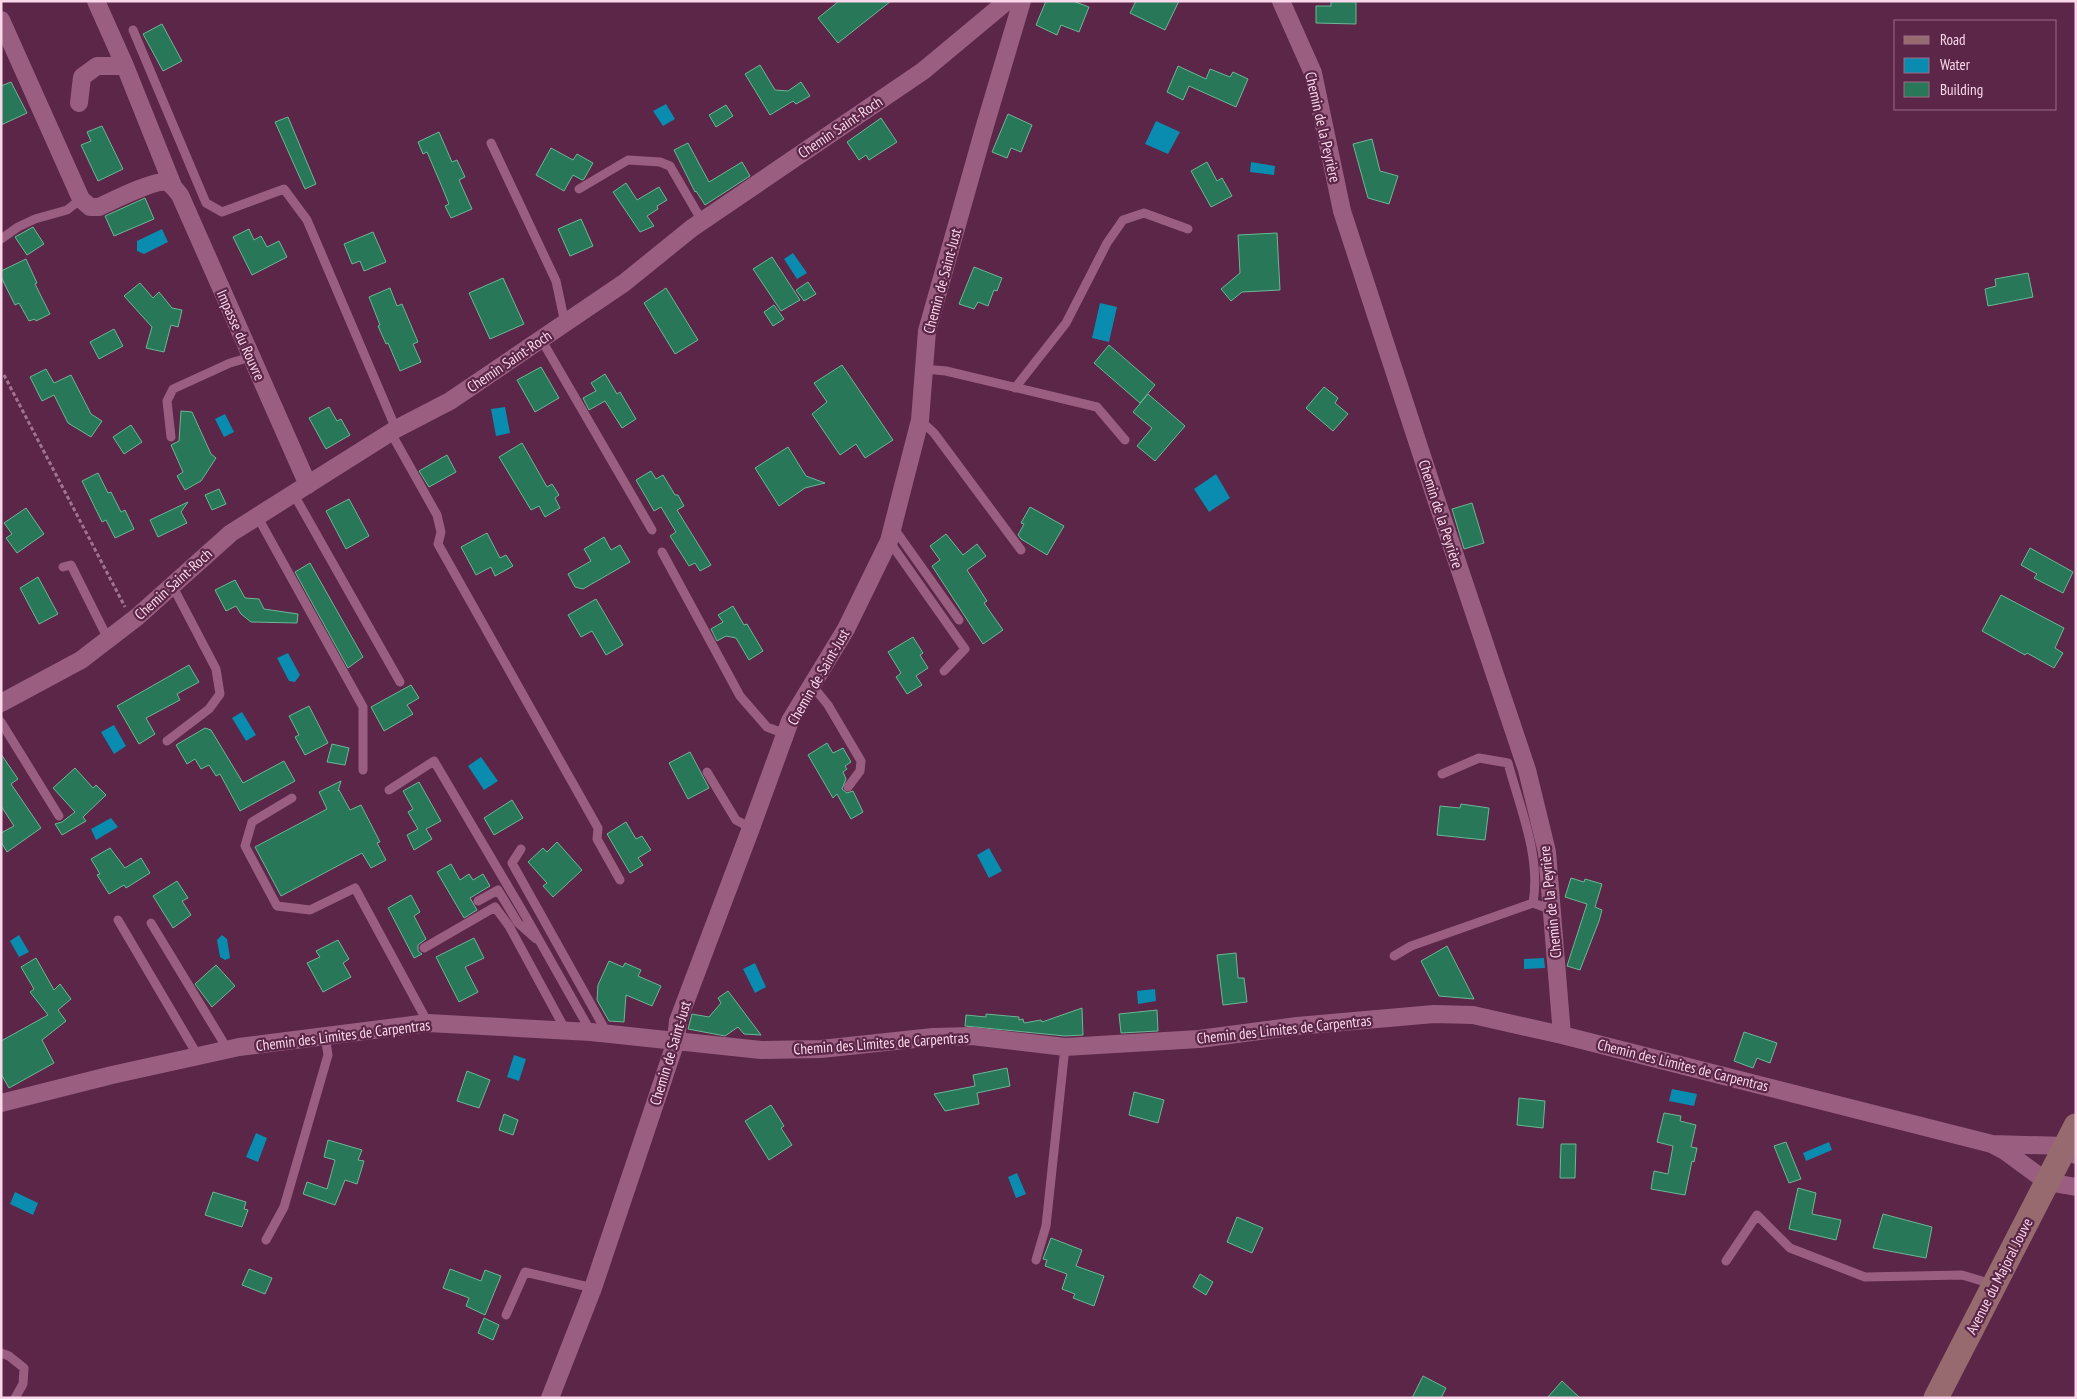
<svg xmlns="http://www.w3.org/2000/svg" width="2077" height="1399" font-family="'PT Sans Narrow',sans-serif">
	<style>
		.water { fill: #098caf }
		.building { fill: #287759; stroke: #6cb796 }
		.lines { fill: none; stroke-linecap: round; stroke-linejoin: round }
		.path { stroke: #a0738e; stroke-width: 3; stroke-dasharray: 4 2.5; stroke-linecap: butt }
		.service { stroke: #9a5e81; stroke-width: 9 }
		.minor { stroke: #9a5e81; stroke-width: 18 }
		.secondary { stroke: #966a6e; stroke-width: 25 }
		.labels { text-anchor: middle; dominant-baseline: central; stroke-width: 4.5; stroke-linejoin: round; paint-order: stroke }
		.street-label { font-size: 15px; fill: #fad7ea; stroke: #5b2647 }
	</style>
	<rect width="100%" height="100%" fill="#5b2647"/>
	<path class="water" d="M666 104 675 119 663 126 653 111Z
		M1156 121 1180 132 1168 154 1145 144Z
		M1251 162 1275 166 1274 175 1250 172Z
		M162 229 168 242 144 254 137 251V241Z
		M793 253 807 273 797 279 784 259Z
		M1100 303 1117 307 1109 342 1092 338Z
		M505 407 510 433 496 436 491 409Z
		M225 414 234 432 224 437 215 419Z
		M1216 474 1230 498 1209 512 1194 489Z
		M288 653 300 675 295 682 289 681 277 658Z
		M242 712 256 735 246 741 232 718Z
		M114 725 126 746 114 754 101 732Z
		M481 757 498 781 484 790 468 766Z
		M111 818 118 827 96 840 91 829Z
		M989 848 1002 871 989 878 977 855Z
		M19 935 29 952 19 957 10 941Z
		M222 935 227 939 230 958 225 960 220 957 217 940Z
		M1544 958 1545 968 1524 969V959Z
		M755 963 766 987 755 993 743 969Z
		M1155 989 1156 1001 1138 1004 1137 991Z
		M514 1055 526 1059 519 1081 507 1077Z
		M1672 1089 1697 1094 1694 1106 1669 1101Z
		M256 1133 267 1138 258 1162 246 1157Z
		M1829 1142 1832 1150 1806 1161 1803 1153Z
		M1017 1173 1026 1194 1016 1198 1008 1177Z
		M15 1192 38 1203 33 1215 10 1204Z"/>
	<path class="building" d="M839 1H891L838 43 818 18Z
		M1046 1H1073L1089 7 1079 32 1061 25 1057 35 1036 25Z
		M1136 1H1179L1165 30 1130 13Z
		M1331 1H1356V24L1316 23V6H1331Z
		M162 24 182 61 163 71 143 34Z
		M760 65 775 90 788 91 801 82 810 96 796 104 793 101 770 115 745 74Z
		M1178 66 1206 79 1210 69 1230 77 1233 72 1248 79 1236 107 1189 86 1183 100 1167 92Z
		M11 82 27 113 1 125V86Z
		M726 105 733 116 716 127 709 115Z
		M1008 114 1032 125 1021 152 1011 148 1007 158 992 152Z
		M288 117 316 184 305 189 275 122Z
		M881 118 897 142 869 160 866 155 859 160 847 142Z
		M102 126 123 169 98 181 81 145 91 141 87 132Z
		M439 132 452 162 457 160 465 177 459 180 472 209 451 218 445 206 449 204 442 187 427 152 423 154 418 142Z
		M1372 139 1380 171 1398 176 1389 204 1368 198 1353 144Z
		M688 143 709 182 742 162 750 176 705 205 696 191 695 192 674 150Z
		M551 148 573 160 577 154 593 163 584 179 582 180 573 175 564 191 536 175Z
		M1207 162 1217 181 1222 178 1232 196 1211 207 1191 171Z
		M626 183 637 200 659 187 667 200 657 206 658 209 647 216 654 226 640 232 613 192Z
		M145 198 154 219 114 236 105 216Z
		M581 219 593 246 570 256 558 229Z
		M33 227 44 244 27 255 15 237Z
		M249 229 254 240 261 236 267 247 279 241 287 257 252 275 233 237Z
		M373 232 386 262 364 271 360 261 352 264 344 244Z
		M1277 233 1280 290 1242 292 1231 301 1221 289 1240 273 1238 235Z
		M772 257 800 300 781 311 753 269Z
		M26 259 37 283 35 284 50 314 36 321 35 319 29 321 19 303 15 305 1 277V271Z
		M974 267 1002 278 997 291 994 290 988 306 978 302 974 309 959 304Z
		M2028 273 2033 297 1988 306 1985 289 1996 286 1995 279Z
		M503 278 524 324 490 339 469 293Z
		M808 282 816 294 804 301 796 290Z
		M140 283 153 298 159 292 172 308 182 310 178 327 171 325 164 352 146 348 152 327 124 296Z
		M390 288 397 306 402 304 418 342 413 344 421 362 400 371 388 343 386 344 378 326 380 325 369 297Z
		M666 288 698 340 675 354 644 303Z
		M774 305 784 319 773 326 764 312Z
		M114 329 123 346 99 359 90 342Z
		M1109 345 1155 385 1140 403 1094 363Z
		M842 365 893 440 865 458 856 444 840 455 812 414 827 402 814 383Z
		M541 367 559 398 535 412 517 380Z
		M46 369 54 383 71 375 91 414 102 421 91 437 68 423 54 395 42 401 30 377Z
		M605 374 617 394 620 392 636 419 622 428 605 401 589 410 583 398 596 391 591 383Z
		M1324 387 1338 398 1335 403 1348 414 1333 431 1306 408Z
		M1148 394 1185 426 1155 461 1137 446 1152 428 1133 412Z
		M329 407 337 421 341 419 350 435 326 449 309 418Z
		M181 411 192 412 211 454 216 458 201 481 185 490 177 476 183 472 171 445 179 441Z
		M131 425 142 442 124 454 113 437Z
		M522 443 547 487 552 484 559 495 555 498 560 508 545 517 539 506 531 510 499 457Z
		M788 447 806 476 825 483 805 488 779 506 755 468Z
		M447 455 456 472 429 487 419 471Z
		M651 471 656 479 663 475 675 495H678L684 506 677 510 711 565 700 571 695 563 689 566 670 536 676 532 661 507 654 511 636 480Z
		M98 473 108 493 111 492 121 512 125 510 134 529 115 538 106 520 102 522 82 481Z
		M219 489 226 504 212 510 205 495Z
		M349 499 369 536 346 549 326 511Z
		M188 502 181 512 187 523 158 537 150 520Z
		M1472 503 1484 543 1464 549 1452 509Z
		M1030 507 1064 526 1047 555 1021 539 1018 535 1024 524 1021 523Z
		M26 508 44 534 17 553 6 538 12 534 4 523Z
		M487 533 500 558 506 555 513 566 495 576 491 567 476 575 461 547Z
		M946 534 963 555 977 544 986 556 967 570 987 601 984 603 1003 630 983 644 932 566 940 560 930 546Z
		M604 537 611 550 620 545 630 562 583 589 575 587 568 574 591 561 584 549Z
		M2030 548 2073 572 2063 593 2034 578 2037 574 2021 565Z
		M310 563 363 657 348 668 295 572Z
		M38 577 58 614 39 624 20 588Z
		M235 580 245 598 259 599 264 609 298 614 297 623 251 622 241 614 236 606 226 611 215 590Z
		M2001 595 2064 628 2055 648 2063 653 2054 668 2027 653 2025 655 1982 631Z
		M596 599 623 645 606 655 592 631 581 637 568 615Z
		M733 606 744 625 747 624 763 651 749 660 736 638 726 636 717 641 711 629 723 622 718 615Z
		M913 637 923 653 920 655 928 668 916 676 922 685 907 694 896 677 901 673 888 652Z
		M189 665 199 682 177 694 180 700 146 718 155 734 139 744 117 706Z
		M411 685 419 698 407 705 413 714 384 731 371 707Z
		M309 706 328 743 305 755 295 737 299 735 289 716Z
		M205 728 211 730 243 783 284 761 295 781 240 811 220 774 216 776 209 765 201 769 195 759 187 764 176 745Z
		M827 743 833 753 843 748 851 762 845 766 847 769 843 772 846 779 842 789 847 793 853 791 863 812 851 819 837 794 833 798 808 755Z
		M332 744 349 748 345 765 327 762Z
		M690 752 709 788 688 799 669 763Z
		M1 754 18 779 11 784 41 828 7 852 1 842V833L14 826 1 806Z
		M75 768 93 788 96 785 106 795 83 817 86 821 62 835 55 824 62 822 75 812 53 788Z
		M341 781 338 791 339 790 350 810 361 805 380 842 377 843 386 860 371 868 362 853 281 896 255 847 327 809 319 792Z
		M419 782 441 821 426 829 432 839 414 850 407 835 418 829 408 812 413 809 403 791Z
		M512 800 523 818 494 835 484 818Z
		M1461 804 1489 808 1485 840 1437 835 1440 806 1460 808Z
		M626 822 636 839 642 836 651 850 638 858 643 865 630 873 607 834Z
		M557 842 582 870 553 897 543 886 547 883 528 862 543 848 547 852Z
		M110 848 125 868 141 858 150 873 126 888 124 885 109 894 97 875 100 874 91 859Z
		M451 864 460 880 469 874 473 880 483 874 490 886 470 898 477 910 464 918 437 872Z
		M1571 878 1584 882 1585 879 1602 884 1595 907 1602 910 1599 921 1580 970 1567 966 1587 904 1565 897Z
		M177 881 188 898 182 901 191 915 173 928 153 896Z
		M411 895 420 912 414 916 426 939 418 945V951L422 954 414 958 388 908Z
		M474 938 484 958 465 967 478 992 459 1002 436 957Z
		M338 940 349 959 343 963 351 977 323 992 307 963 320 957 316 951Z
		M1447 946 1474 999 1439 996 1421 961Z
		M1236 953 1238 978H1244L1247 1002 1223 1005 1217 955Z
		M36 958 54 990 60 984 71 999 58 1010 66 1021 42 1040 54 1063 9 1088 1 1074V1041L48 1015 30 992 34 989 21 967Z
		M609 961 623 967 625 963 641 970 638 976 661 986 652 1006 626 995 624 1022 609 1021 597 1000 598 985Z
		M216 965 235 986 212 1007 195 984Z
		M728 991 761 1035 744 1034 738 1027 725 1036 688 1029 692 1014 709 1017 721 1003 718 998Z
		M1082 1008 1083 1035 1065 1036 965 1026 966 1015 986 1017V1014L1019 1017V1020L1023 1019 1024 1023 1041 1020 1042 1022Z
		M1157 1010 1158 1031 1121 1033 1119 1014Z
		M1744 1032 1777 1043 1770 1063 1757 1058 1753 1068 1734 1061Z
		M1007 1068 1010 1086 977 1093 979 1104 945 1111 934 1094 975 1086 973 1075Z
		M467 1071 490 1080 479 1108 457 1101Z
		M1134 1092 1164 1100 1158 1123 1129 1115Z
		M1519 1098 1545 1101 1543 1128 1517 1125Z
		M771 1105 784 1126 781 1128 792 1145 769 1160 745 1121Z
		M1664 1113 1681 1116 1680 1121 1696 1125 1691 1147 1697 1148 1694 1162 1692 1161 1685 1195 1651 1189 1654 1171 1668 1174 1673 1146 1657 1142Z
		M504 1114 518 1120 513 1135 499 1130Z
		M328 1140 362 1150 358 1160 364 1161 357 1184 345 1180 335 1205 303 1194 307 1182 327 1189 335 1160 324 1157Z
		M1786 1142 1801 1179 1789 1183 1774 1146Z
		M1561 1144H1576L1575 1178H1560Z
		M1798 1188 1816 1193 1812 1214 1841 1220 1836 1240 1789 1229Z
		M213 1192 246 1202 244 1209 248 1210 242 1227 205 1215Z
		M1883 1214 1932 1227 1926 1258 1873 1248Z
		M1237 1217 1263 1228 1252 1253 1227 1242Z
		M1051 1238 1082 1250 1076 1266 1104 1276 1094 1306 1073 1298 1075 1294 1062 1289 1067 1274 1045 1266 1047 1260 1043 1259Z
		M249 1269 272 1278 265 1294 242 1285Z
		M450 1269 481 1281 485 1270 501 1276 485 1315 466 1306 469 1298 443 1288Z
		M1200 1274 1213 1282 1206 1295 1193 1287Z
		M484 1318 499 1325 493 1340 478 1333Z
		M1423 1376 1446 1388 1441 1398H1412Z
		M1562 1381 1580 1398H1547Z"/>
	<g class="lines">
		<path class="path" d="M4 375 125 607"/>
		<path class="service" d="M133 30 206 203 222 212 284 189 307 220 396 429
			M491 143 556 281 565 323
			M579 189 628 160 660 162 670 166 702 221
			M1 239 18 227 35 219 67 210 81 199
			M541 339 652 530
			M924 369 946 371 1097 407 1125 440
			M1015 388 1066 323 1107 243 1123 220 1144 213 1188 229
			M920 420 934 433 1021 550
			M391 433 437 515 441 532 438 544 598 828 597 839 620 880
			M171 437 167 401 173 389 230 363 251 357
			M293 493 400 682
			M257 516 363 707V770
			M893 527 959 620
			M889 541 965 649 944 671
			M662 552 740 696 767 727 785 734
			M63 567 71 565 108 639
			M811 684 828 705 861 761 860 771 848 787
			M1 722 59 816
			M167 741 209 709 220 694 216 669 172 585
			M707 772 736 820 751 828
			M1442 774 1479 758 1508 763C1520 808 1541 856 1533 903
			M389 790 434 761 526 917 591 1032
			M292 798 252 822 245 846 277 906 310 910 355 888 428 1023
			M521 849 512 863 607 1033
			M478 901 498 890 518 923 536 939
			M118 920 198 1056
			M151 923 228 1050
			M424 948 495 907 509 926 566 1031
			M1394 956 1411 946 1533 903 1552 910
			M266 1240 284 1207 328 1055 325 1036
			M1036 1260 1046 1226 1065 1047
			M1726 1261 1757 1215 1790 1248 1865 1277 1962 1275 1992 1284
			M506 1315 525 1272 593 1288
			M1 1353 9 1356 24 1368 23 1384 15 1398"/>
		<path class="minor" d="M96 1 125 66
			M1281 1 1313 73 1342 211 1437 502 1527 770 1547 852 1562 1035
			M1 20 81 199 90 207H99C112 201 154 180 166 182 172 184 176 190 180 195L308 485
			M79 103 82 77 97 66H125L173 186
			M1 703 81 660 137 617 231 533 396 429 450 401 624 283 692 228 923 71 1007 1
			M1 1103 112 1075 239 1047 428 1023 591 1032 761 1050 821 1049 933 1037 972 1036 1065 1047 1199 1039 1297 1026 1434 1014 1473 1015 1562 1035 1992 1144 2066 1146 2076 1155
			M1992 1144 2005 1151 2047 1182 2076 1187
			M550 1398 593 1288 676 1041 678 1021 751 828 790 721 846 629 889 541 920 420 927 331 984 129 1022 1"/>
		<path class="secondary" d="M1936 1398 2076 1126"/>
	</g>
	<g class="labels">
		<g class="street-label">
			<text transform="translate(840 127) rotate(-34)">Chemin Saint-Roch</text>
			<text transform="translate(1323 127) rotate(77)">Chemin de la Peyrière</text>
			<text transform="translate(942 281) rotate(-75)">Chemin de Saint-Just</text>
			<text transform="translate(241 335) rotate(66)">Impasse du Rouvre</text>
			<text transform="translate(509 361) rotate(-34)">Chemin Saint-Roch</text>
			<text transform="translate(1441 514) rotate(72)">Chemin de la Peyrière</text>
			<text transform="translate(173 584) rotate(-42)">Chemin Saint-Roch</text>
			<text transform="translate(818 677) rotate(-60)">Chemin de Saint-Just</text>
			<text transform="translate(1550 902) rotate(-96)">Chemin de la Peyrière</text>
			<text transform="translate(1284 1029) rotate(-6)">Chemin des Limites de Carpentras</text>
			<text transform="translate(343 1035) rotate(-7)">Chemin des Limites de Carpentras</text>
			<text transform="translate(881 1043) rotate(-4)">Chemin des Limites de Carpentras</text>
			<text transform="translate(670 1053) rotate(-73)">Chemin de Saint-Just</text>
			<text transform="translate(1683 1065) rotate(14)">Chemin des Limites de Carpentras</text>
			<text transform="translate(1999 1276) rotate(-63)">Avenue du Majoral Jouve</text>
		</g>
	</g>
	<rect width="2077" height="1399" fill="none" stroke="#fad7ea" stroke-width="5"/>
	<rect x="1894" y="20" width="162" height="90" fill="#5b2647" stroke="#9b6d88"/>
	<rect x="1904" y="36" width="25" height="8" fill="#966a6e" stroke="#9b6d88"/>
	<text x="1940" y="45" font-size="15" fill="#fad7ea">Road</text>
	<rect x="1904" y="58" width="25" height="15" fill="#098caf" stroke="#9b6d88"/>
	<text x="1940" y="70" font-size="15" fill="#fad7ea">Water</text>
	<rect x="1904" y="82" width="25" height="15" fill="#287759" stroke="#9b6d88"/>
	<text x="1940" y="95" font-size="15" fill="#fad7ea">Building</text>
</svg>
